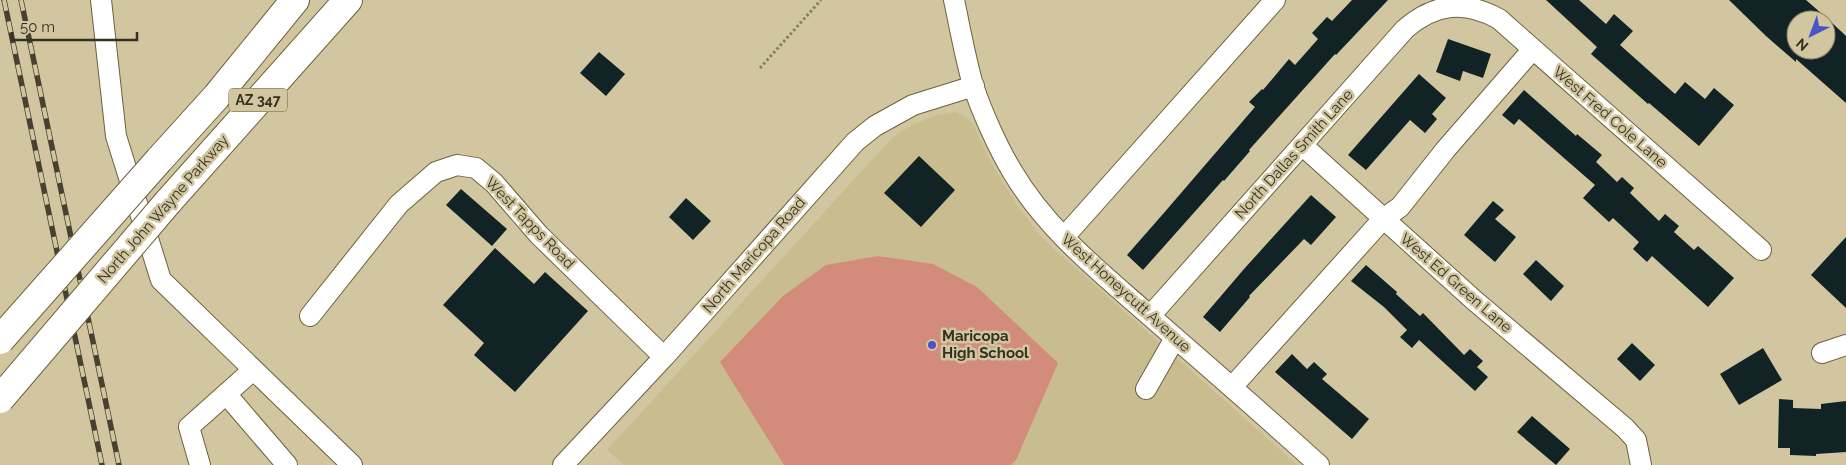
<svg xmlns="http://www.w3.org/2000/svg" width="1846" height="465" font-family="Raleway,sans-serif">
	<style>
		.built { fill: #c9bc8e }
		.green { fill: #d38c7b }
		.building { fill: #122326; fill-rule: evenodd }
		.lines { fill: none; stroke-linecap: round; stroke-linejoin: round }
		.minor-casing { stroke: #6c623e; stroke-width: 22 }
		.highway-casing { stroke: #6c623e; stroke-width: 30 }
		.path { stroke: #877f63; stroke-width: 3; stroke-dasharray: 2.5 2.5; stroke-linecap: butt }
		.minor { stroke: #fff; stroke-width: 20 }
		.highway { stroke: #fff; stroke-width: 28 }
		.rail-casing { stroke: #464130; stroke-width: 5.5 }
		.rail { stroke: #d1c69f; stroke-width: 4; stroke-dasharray: 11; stroke-linecap: butt }
		.highway-bridge-casing { stroke: #6c623e; stroke-width: 30; stroke-linecap: butt }
		.highway-bridge { stroke: #fff; stroke-width: 28 }
		.poi-dot { fill: #4954c9; stroke: #d1c69f; stroke-width: 2 }
		.labels { text-anchor: middle; dominant-baseline: central; stroke-width: 5; stroke-linejoin: round; paint-order: stroke }
		.shield { fill: #d1c69f; stroke: #645e48; stroke-width: 1 }
		.shield-label { font-size: 14px; font-weight: bold; fill: #353122 }
		.street-label { font-size: 15px; fill: #353122; stroke: #d1c69f }
		.poi-label { font-size: 15px; font-weight: bold; fill: #353122; stroke: #d1c69f; text-anchor: start }
	</style>
	<rect width="100%" height="100%" fill="#d1c69f"/>
	<path class="built" d="M956 112 966 117 973 124 989 159 1016 204 1043 239 1297 465H624L607 450 893 137 912 125 937 115Z"/>
	<path class="green" d="M878 256 933 264 977 287 1058 363 1016 460 1011 465H784L720 362 783 296 826 265Z"/>
	<path class="building" d="M1352 0H1388L1336 55 1335 54 1249 150 1250 151 1224 181 1223 180 1143 270 1127 255 1163 214 1255 107 1249 102 1262 89 1263 90 1289 59 1295 65 1318 39 1312 33 1327 17 1332 21Z
		M1546 0H1579L1606 24 1614 14 1633 31 1620 45 1675 94 1685 82 1705 99 1714 88 1734 105 1699 146 1649 103 1648 104 1591 54 1597 47Z
		M1729 0H1806L1829 20 1846 36V103L1796 59V62L1766 36ZM1796 20H1826V50H1796Z
		M1448 39 1491 54 1483 78 1463 71 1460 81 1436 72Z
		M599 52 625 74 606 96 580 73Z
		M1419 74 1446 98 1432 114 1437 119 1425 133 1410 120 1366 170 1348 155Z
		M1524 90 1576 136 1577 134 1602 155 1596 162 1617 182 1622 177 1634 188 1630 193 1659 221 1665 214 1679 226 1674 232 1694 250 1698 246 1734 278 1708 307 1652 256 1647 262 1633 249 1639 242 1613 218 1609 222 1583 198 1595 185 1519 119 1514 125 1502 115Z
		M919 156 955 190 921 227 884 193Z
		M461 189 507 229 492 246 446 205Z
		M1311 195 1336 217 1311 245 1304 239 1249 296 1250 297 1220 332 1203 317 1244 269Z
		M686 198 711 221 693 240 669 217Z
		M1493 201 1504 210 1495 219 1516 237 1495 262 1464 235Z
		M1846 237V308L1811 275Z
		M495 248 534 284 545 272 588 311 515 392 474 355 484 343 443 305Z
		M1536 260 1564 286 1551 301 1523 274Z
		M1366 265 1397 292 1396 294 1420 316 1423 313 1464 355 1470 349 1483 361 1477 367 1488 377 1475 391 1419 340 1412 348 1400 337 1407 330 1384 307 1351 281Z
		M1632 343 1655 365 1640 381 1617 359Z
		M1763 348 1782 380 1739 405 1720 374Z
		M1292 354 1307 369 1314 362 1327 374 1322 379 1369 419 1352 439 1275 372Z
		M1779 399 1793 400V408L1821 409V404L1846 401V452L1816 454V456L1790 455V448H1778Z
		M1532 416 1570 449 1556 465 1517 432Z"/>
	<g class="lines">
		<g class="minor-casing">
			<path id="minor" d="M101 0 116 136 161 280 352 465
				M954 0C960 28 965 57 973 85 981 110 998 148 1012 171 1046 229 1099 271 1149 315 1206 365 1263 414 1319 465
				M1302 145 1475 301 1625 428 1636 440 1641 465
				M1064 237 1275 0
				M310 316 399 204 436 172 457 165 476 168 494 183 539 235 664 357
				M1150 316 1405 29C1435 3 1465 0 1499 19L1761 250
				M1822 353 1846 345
				M1232 387 1383 219 1400 207 1446 149 1533 49
				M1146 389 1175 338
				M227 395 287 465
				M200 465 189 427 253 370
				M563 465 664 357 855 142 875 126 913 105 974 86"/>
		</g>
		<g class="highway-casing">
			<path id="highway" d="M159 160 216 97 295 0
				M168 202 348 0"/>
		</g>
		<path class="path" d="M760 68 821 0"/>
		<use href="#minor" class="minor"/>
		<use href="#highway" class="highway"/>
		<g class="rail-casing">
			<path id="rail" d="M4 0 102 465
				M21 0 119 465"/>
		</g>
		<use href="#rail" class="rail"/>
		<g class="highway-bridge-casing">
			<path id="highway-bridge" d="M0 340 159 160
				M0 399 168 202"/>
		</g>
		<use href="#highway-bridge" class="highway-bridge"/>
	</g>
	<circle class="poi-dot" cx="932" cy="345" r="5"/>
	<g class="labels">
		<rect class="shield" x="229" y="88.5" width="58" height="23" rx="4"/>
		<g class="shield-label">
			<text x="258" y="100">AZ 347</text>
		</g>
		<g class="street-label">
			<text transform="translate(1610 117) rotate(41)">West Fred Cole Lane</text>
			<text transform="translate(1294 154) rotate(-48)">North Dallas Smith Lane</text>
			<text transform="translate(163 209) rotate(-49)">North John Wayne Parkway</text>
			<text transform="translate(530 223) rotate(46)">West Tapps Road</text>
			<text transform="translate(754 255) rotate(-49)">North Maricopa Road</text>
			<text transform="translate(1456 283) rotate(41)">West Ed Green Lane</text>
			<text transform="translate(1126 293) rotate(42)">West Honeycutt Avenue</text>
		</g>
		<g class="poi-label">
			<text x="942" y="336">Maricopa<tspan x="942" dy="17">High School</tspan></text>
		</g>
	</g>
	<g transform="translate(1811 35) rotate(222)"><circle r="24" fill="#d1c69f" stroke="#938a6d"/>
	<path d="M0-4L9 19L0 12L-9 19Z" fill="#4954c9"/>
	<text y="-8" font-size="14" font-weight="bold" text-anchor="middle" fill="#353122">N</text>
	</g>
	<path d="M12 32v8h125v-8" fill="none" stroke="#353122" stroke-width="2.5"/>
	<text x="20" y="32" font-size="15" fill="#353122" stroke="#d1c69f" stroke-width="4" paint-order="stroke">50 m</text>
</svg>
